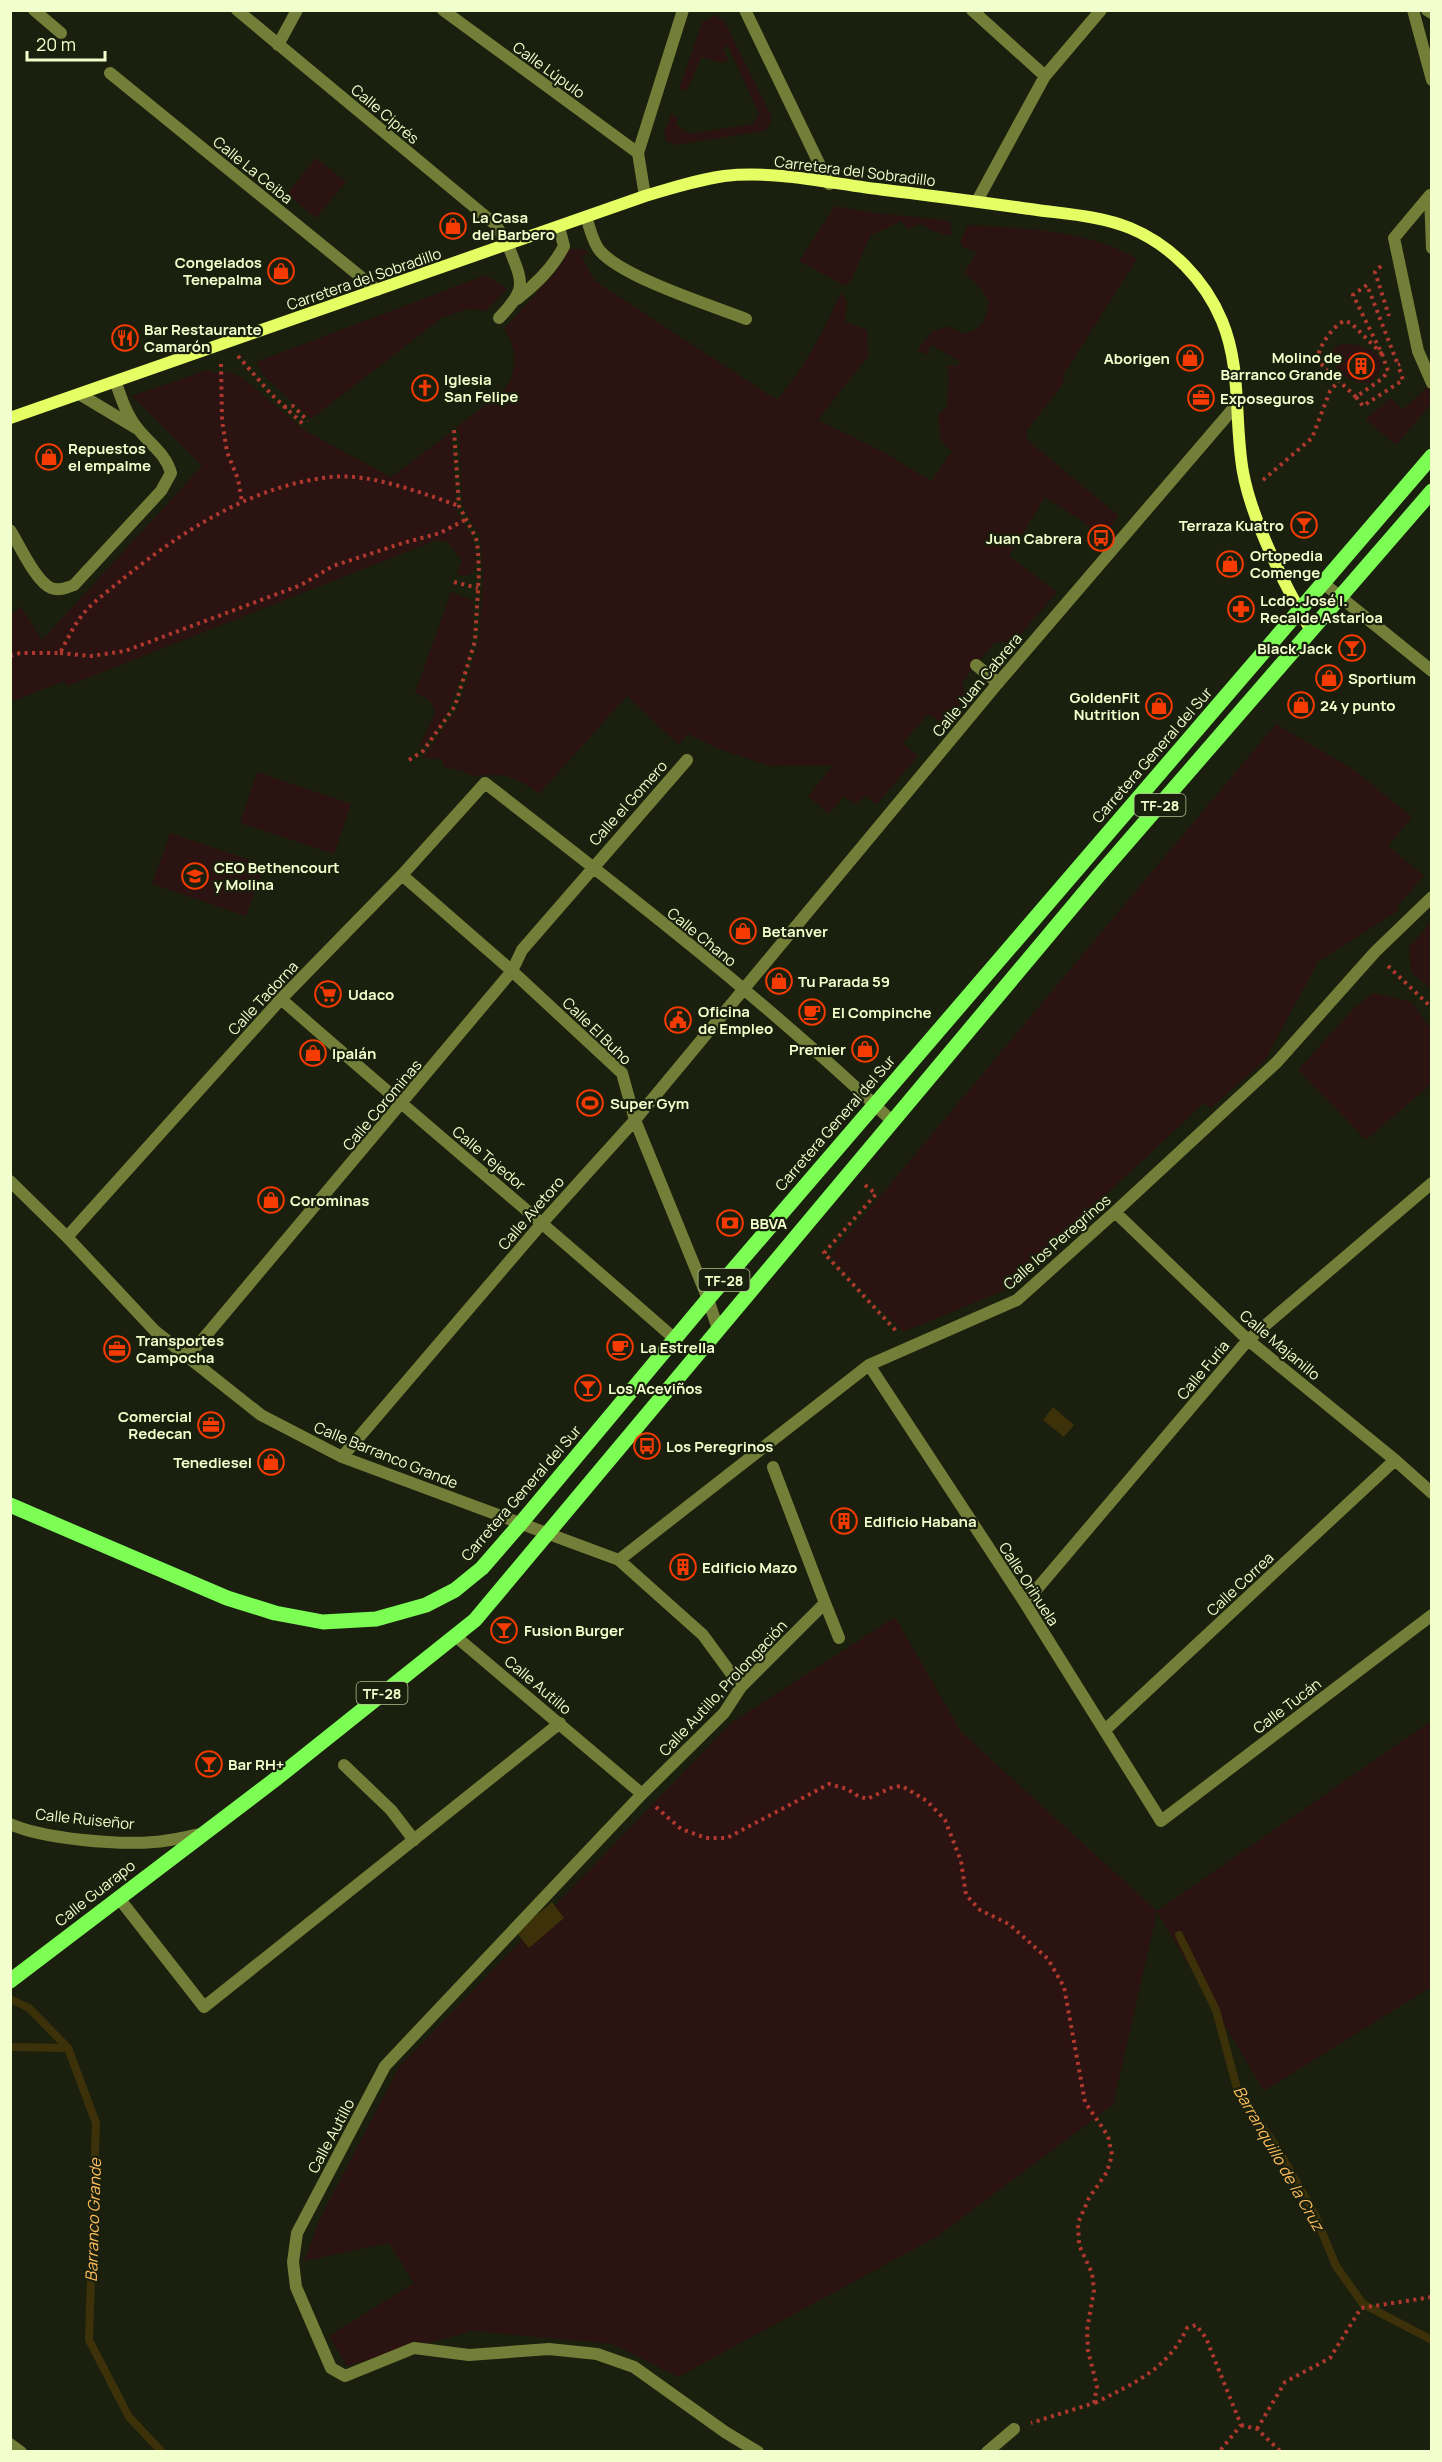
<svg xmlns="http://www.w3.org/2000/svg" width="1442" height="2462" font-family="Manrope,sans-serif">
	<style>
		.green { fill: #2a1310; fill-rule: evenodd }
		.water { fill: #3d3109 }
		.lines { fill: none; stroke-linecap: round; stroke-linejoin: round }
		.stream { stroke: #3d3109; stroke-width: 8 }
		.path { stroke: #b1382e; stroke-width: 4; stroke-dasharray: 3 4.5; stroke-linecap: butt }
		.lane { stroke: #737f38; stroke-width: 12 }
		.street { stroke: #737f38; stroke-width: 12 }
		.secondary { stroke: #e5fe64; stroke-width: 12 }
		.primary { stroke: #7cfe54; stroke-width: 15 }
		.labels { text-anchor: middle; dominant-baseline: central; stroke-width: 4.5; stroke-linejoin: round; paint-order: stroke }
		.shield { fill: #1a200d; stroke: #b1bc93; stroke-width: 1.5 }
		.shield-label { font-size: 14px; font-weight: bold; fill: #f2ffcc }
		.street-label { font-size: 15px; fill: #f2ffcc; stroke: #1a200d }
		.poi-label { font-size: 15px; font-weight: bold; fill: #f2ffcc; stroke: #1a200d; text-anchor: start }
		.water-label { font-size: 16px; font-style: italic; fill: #febd5b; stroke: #1a200d }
	</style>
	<rect width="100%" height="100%" fill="#1a200d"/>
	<path class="green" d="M714 15 724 20 771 116 770 125 764 131 675 145 666 141 664 133 671 114 678 117 676 125 689 134 753 124 759 114 728 46 723 48 729 60 721 63 701 57 687 91 679 89 702 23Z
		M316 158 346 182 316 218 287 194Z
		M835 206 875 213 945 220 951 223V236L935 232 920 224 908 229 901 221 870 236 851 281 845 286 799 261Z
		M968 225C1021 228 1092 230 1137 259L1062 377 1065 381 1025 433 1028 436 1026 439 1119 516 1102 538 1079 519 1045 497 1009 556 1057 592 1015 641 995 642 962 682 966 699 944 725 928 714 903 743 918 756 876 805 866 795 856 805 844 796 829 814 808 796 833 765 770 766 719 749 688 734 679 745 627 696 539 794C518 777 500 771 474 777L464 771 444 767 441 759 423 757 458 708 479 640 483 576 480 536 468 517 462 502 459 433 456 428 506 388C518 368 517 348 504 329L555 272 558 264 563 263 568 249H584L589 253 582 257 595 281 777 400C806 366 822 333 841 293L847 300 845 322 867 330 868 356 818 420 887 454 931 481 952 451 941 441 938 415 947 406 949 374 947 365 957 366 960 362 931 344 928 355 917 350 932 332 947 326 965 334C985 326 985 322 989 301L978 285 964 273 977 252 963 247 960 242Z
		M486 275 507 289 486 311 469 309 443 317 311 419 263 375 256 362Z
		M1349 344C1373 347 1395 359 1370 383 1351 384 1329 371 1333 349L1339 345ZM1360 356 1366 357 1371 364 1370 369 1365 375 1355 374 1351 368 1353 360Z
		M207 370 217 373 230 372 243 378 307 432 391 477 451 432 457 512 471 535 475 547 476 559 474 572 466 576 457 575 462 560 447 542 437 540 70 685 67 686 64 681 11 702V613L21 607 42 640 202 466 132 396Z
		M1431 383V404L1396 445 1365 419 1391 398 1401 408H1405Z
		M451 592 473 600C473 613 474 626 472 638 469 662 442 740 419 747L435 713C432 700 427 698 415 693Z
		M1276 724 1354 770 1412 817 1388 846 1424 876 1397 907 1399 910 1318 962 1265 1060 1211 1108 1204 1103 1003 1291 903 1332 830 1256Z
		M257 772 351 804 334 854 240 823Z
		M170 833 264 865 246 916 152 884Z
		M1431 922V989L1411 972 1409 947Z
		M1374 993 1412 1002 1431 1029V1084L1366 1140 1298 1070 1355 1007Z
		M895 1617 961 1732 1157 1911 1431 1721V1987L1264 2091 1157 1912 1113 2105 938 2236 678 2377 612 2344 472 2331 347 2366 329 2336 414 2283 389 2243 304 2261 320 2218 399 2067 731 1723Z"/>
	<path class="water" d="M1053 1407 1074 1425 1064 1437 1043 1420Z
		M552 1902 564 1918 529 1948 516 1932Z"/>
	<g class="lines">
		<path class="stream" d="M1179 1935 1216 2010 1238 2092 1277 2148 1315 2215 1336 2266 1363 2304 1432 2340
			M10 1999 29 2008 68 2048 96 2123 89 2340 129 2417 162 2452
			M10 2047 68 2048"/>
		<path class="path" d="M1381 266 1375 272 1389 316
			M1382 354 1351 323 1344 321C1333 326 1316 349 1318 361L1356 397 1383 378 1388 371 1382 354 1353 295 1367 285 1398 365
			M238 356 271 394 304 425
			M221 364 222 420 227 452 238 479 242 502
			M1356 397 1363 406 1403 380 1398 365 1400 364
			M284 407 293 406 308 421
			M1263 480 1312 438 1330 391 1339 381
			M454 582 478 588
			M60 653 91 656 125 651 301 585 333 566 403 543 440 533 465 520
			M10 656 20 653H60C67 640 74 625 83 614 95 600 111 589 124 578 183 530 254 485 331 477 371 473 422 493 459 506
			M409 760 423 751 455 706 475 641 479 573 478 550 476 538 459 506 454 430
			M1388 966 1432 1008
			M865 1185 876 1194 824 1253 898 1333
			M656 1807 681 1829 706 1838H727L829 1784 847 1789 858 1796 867 1799 893 1787 902 1786 927 1801 945 1820 961 1861 966 1895 980 1910 1009 1924 1048 1959 1064 1987 1085 2102 1108 2136 1112 2155 1107 2172 1089 2198 1078 2223 1079 2245 1092 2273 1094 2290 1087 2330 1088 2351 1097 2386 1094 2403 1031 2423
			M1095 2403C1134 2383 1167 2370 1187 2328L1196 2325 1206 2338 1241 2425 1219 2452
			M1241 2425 1257 2429 1281 2452
			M1257 2429 1285 2382 1330 2358 1361 2308 1432 2297"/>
		<path class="lane" d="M586 217C590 228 593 243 600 251 624 278 710 305 746 319
			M517 299C536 284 553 268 564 246L559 227
			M499 318C529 287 522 282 508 245
			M81 395 136 428
			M10 530C19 544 36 582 51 588 59 591 66 588 74 585L161 491 171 473C166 454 150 444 138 429 127 416 121 398 116 383
			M976 665 998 683
			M344 1765 391 1810 414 1840"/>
		<path class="street" d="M34 10 61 33
			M237 10 496 225 508 245
			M443 10 638 153
			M745 10 829 184
			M972 10 1045 76
			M1413 10 1432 80
			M1427 10 1432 13
			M278 45 297 10
			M110 73 377 290
			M645 196 638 153 683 10
			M977 201 1045 76 1101 10
			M1432 248 1430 195 1394 238 1418 351 1432 383
			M1323 583 1432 671
			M402 875 512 971 622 1073 635 1120 708 1299 718 1329
			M281 999C412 1114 546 1225 676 1340
			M10 1181 67 1237 155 1331 261 1415 342 1457 619 1560 703 1635 741 1687
			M1115 1212 1248 1340 1395 1460 1432 1493
			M67 1237 281 999 402 875 485 783C624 891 765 1000 893 1122
			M187 1358 512 971 522 950 687 760
			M869 1365 1025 1603 1161 1821 1432 1615
			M342 1457 543 1222 635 1120 998 683 1238 403
			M619 1560 869 1365 1017 1300 1115 1212 1277 1062 1375 952 1432 897
			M825 1603 839 1638
			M1025 1603 1248 1340 1432 1183
			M454 1635 642 1794
			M1105 1730 1395 1460
			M10 1824C43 1839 118 1845 154 1842 170 1841 185 1837 201 1834
			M118 1897 204 2007 560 1723
			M10 2444 21 2452
			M758 2452 725 2432 634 2367 597 2354 549 2349 469 2355 414 2348 345 2376 331 2368 296 2287 293 2262 297 2233 385 2066 642 1794 724 1713 741 1687 825 1603 773 1467
			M987 2452 1014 2429"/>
		<path class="secondary" d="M10 418 645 196C671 188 697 180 724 176 777 170 832 184 885 190 936 196 986 203 1037 210 1067 214 1101 216 1130 228 1171 245 1205 280 1222 321 1242 369 1234 422 1243 472 1252 521 1285 586 1310 629"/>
		<path class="primary" d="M10 1505 227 1598 275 1613 323 1622 376 1619 426 1605 455 1590 482 1568 521 1523 708 1299 1432 456
			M10 1981 277 1778 475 1620 1099 875 1432 491"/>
	</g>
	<defs>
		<g id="shop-ring" transform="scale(1.35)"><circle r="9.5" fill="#1a200d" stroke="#f53b02" stroke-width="1.5"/><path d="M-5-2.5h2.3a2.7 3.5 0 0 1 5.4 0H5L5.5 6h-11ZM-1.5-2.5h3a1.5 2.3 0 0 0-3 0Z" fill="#f53b02"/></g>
		<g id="restaurant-ring" transform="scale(1.35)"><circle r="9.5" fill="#1a200d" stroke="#f53b02" stroke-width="1.5"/><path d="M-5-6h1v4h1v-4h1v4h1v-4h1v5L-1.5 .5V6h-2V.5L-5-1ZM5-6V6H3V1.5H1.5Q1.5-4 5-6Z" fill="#f53b02"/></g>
		<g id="building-ring" transform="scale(1.35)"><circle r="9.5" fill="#1a200d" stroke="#f53b02" stroke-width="1.5"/><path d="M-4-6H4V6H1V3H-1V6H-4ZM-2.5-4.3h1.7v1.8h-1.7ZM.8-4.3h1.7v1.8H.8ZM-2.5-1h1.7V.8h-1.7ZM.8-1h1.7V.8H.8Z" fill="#f53b02"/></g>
		<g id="church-ring" transform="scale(1.35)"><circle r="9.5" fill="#1a200d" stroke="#f53b02" stroke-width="1.5"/><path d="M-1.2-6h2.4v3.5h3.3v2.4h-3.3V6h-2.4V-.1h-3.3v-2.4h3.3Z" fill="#f53b02"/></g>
		<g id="office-ring" transform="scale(1.35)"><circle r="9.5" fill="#1a200d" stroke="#f53b02" stroke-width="1.5"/><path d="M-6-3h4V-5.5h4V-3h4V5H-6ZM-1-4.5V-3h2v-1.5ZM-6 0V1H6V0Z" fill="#f53b02"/></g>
		<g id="bar-ring" transform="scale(1.35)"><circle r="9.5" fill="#1a200d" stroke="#f53b02" stroke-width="1.5"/><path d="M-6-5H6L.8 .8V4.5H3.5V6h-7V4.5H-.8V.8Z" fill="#f53b02"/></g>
		<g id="bus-ring" transform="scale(1.35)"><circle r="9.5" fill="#1a200d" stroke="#f53b02" stroke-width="1.5"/><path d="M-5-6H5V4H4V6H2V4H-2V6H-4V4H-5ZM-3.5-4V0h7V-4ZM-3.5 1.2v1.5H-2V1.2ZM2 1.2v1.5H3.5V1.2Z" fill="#f53b02"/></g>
		<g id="pharmacy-ring" transform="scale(1.35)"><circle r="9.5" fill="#1a200d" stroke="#f53b02" stroke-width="1.5"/><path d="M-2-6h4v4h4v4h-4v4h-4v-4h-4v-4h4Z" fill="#f53b02"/></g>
		<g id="school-ring" transform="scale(1.35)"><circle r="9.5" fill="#1a200d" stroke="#f53b02" stroke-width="1.5"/><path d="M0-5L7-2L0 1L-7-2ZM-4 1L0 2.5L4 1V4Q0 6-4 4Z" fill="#f53b02"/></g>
		<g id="supermarket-ring" transform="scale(1.35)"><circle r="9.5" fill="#1a200d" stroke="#f53b02" stroke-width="1.5"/><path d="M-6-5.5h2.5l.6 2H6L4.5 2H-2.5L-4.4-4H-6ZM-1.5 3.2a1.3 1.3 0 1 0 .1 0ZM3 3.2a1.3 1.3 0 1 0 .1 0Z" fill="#f53b02"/></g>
		<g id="cafe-ring" transform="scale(1.35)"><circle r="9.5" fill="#1a200d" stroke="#f53b02" stroke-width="1.5"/><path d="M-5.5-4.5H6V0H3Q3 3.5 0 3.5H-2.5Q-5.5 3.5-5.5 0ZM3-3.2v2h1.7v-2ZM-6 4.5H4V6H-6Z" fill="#f53b02"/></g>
		<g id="civic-ring" transform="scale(1.35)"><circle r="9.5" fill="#1a200d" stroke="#f53b02" stroke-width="1.5"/><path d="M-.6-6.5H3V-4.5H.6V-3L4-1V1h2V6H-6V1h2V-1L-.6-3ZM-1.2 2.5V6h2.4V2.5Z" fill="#f53b02"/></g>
		<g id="stadium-ring" transform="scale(1.35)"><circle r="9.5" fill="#1a200d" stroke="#f53b02" stroke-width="1.5"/><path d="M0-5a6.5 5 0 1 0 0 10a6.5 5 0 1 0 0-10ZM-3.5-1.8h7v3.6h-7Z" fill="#f53b02"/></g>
		<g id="bank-ring" transform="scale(1.35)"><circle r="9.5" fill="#1a200d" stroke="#f53b02" stroke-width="1.5"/><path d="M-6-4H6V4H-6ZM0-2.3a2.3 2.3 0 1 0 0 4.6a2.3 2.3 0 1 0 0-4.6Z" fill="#f53b02"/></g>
	</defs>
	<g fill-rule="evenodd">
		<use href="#shop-ring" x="453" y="226"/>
		<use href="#shop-ring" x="281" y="271"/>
		<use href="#restaurant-ring" x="125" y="338"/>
		<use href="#shop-ring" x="1190" y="358"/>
		<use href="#building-ring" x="1361" y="366"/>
		<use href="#church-ring" x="425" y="388"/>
		<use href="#office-ring" x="1201" y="398"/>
		<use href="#shop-ring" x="49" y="457"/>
		<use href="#bar-ring" x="1304" y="525"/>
		<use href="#bus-ring" x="1101" y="538"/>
		<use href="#shop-ring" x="1230" y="564"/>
		<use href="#pharmacy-ring" x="1241" y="609"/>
		<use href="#bar-ring" x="1352" y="648"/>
		<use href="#shop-ring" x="1329" y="678"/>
		<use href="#shop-ring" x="1301" y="705"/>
		<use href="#shop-ring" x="1159" y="706"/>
		<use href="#school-ring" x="195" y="876"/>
		<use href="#shop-ring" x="743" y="931"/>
		<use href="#shop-ring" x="779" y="981"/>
		<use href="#supermarket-ring" x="328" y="994"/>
		<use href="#cafe-ring" x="812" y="1012"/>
		<use href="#civic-ring" x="678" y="1020"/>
		<use href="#shop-ring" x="865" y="1049"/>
		<use href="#shop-ring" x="313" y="1053"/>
		<use href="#stadium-ring" x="590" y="1103"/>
		<use href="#shop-ring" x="271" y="1200"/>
		<use href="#bank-ring" x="730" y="1223"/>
		<use href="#cafe-ring" x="620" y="1347"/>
		<use href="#office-ring" x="117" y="1349"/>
		<use href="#bar-ring" x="588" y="1388"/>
		<use href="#office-ring" x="211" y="1425"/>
		<use href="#bus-ring" x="647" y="1446"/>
		<use href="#shop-ring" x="271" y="1462"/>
		<use href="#building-ring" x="844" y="1521"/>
		<use href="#building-ring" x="683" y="1567"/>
		<use href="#bar-ring" x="504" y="1630"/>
		<use href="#bar-ring" x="209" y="1764"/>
	</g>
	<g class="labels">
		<g class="shield">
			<rect x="1134.5" y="794" width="51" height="22" rx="4.5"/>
			<rect x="698.5" y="1269" width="51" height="22" rx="4.5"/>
			<rect x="356.5" y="1682" width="51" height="22" rx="4.5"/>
		</g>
		<g class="shield-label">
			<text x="1160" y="805">TF-28</text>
			<text x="724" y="1280">TF-28</text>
			<text x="382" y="1693">TF-28</text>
		</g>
		<g class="street-label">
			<text transform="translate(549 70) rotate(36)">Calle Lúpulo</text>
			<text transform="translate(385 114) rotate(40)">Calle Ciprés</text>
			<text transform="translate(253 170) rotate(39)">Calle La Ceiba</text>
			<text transform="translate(855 171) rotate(7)">Carretera del Sobradillo</text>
			<text transform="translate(364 279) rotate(-19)">Carretera del Sobradillo</text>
			<text transform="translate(977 685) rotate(-50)">Calle Juan Cabrera</text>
			<text transform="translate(1152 755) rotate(-49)">Carretera General del Sur</text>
			<text transform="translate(628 803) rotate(-48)">Calle el Gomero</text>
			<text transform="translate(702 937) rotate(39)">Calle Chano</text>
			<text transform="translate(263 998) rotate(-47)">Calle Tadorna</text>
			<text transform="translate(597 1031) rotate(44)">Calle El Buho</text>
			<text transform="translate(382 1105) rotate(-50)">Calle Corominas</text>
			<text transform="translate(835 1123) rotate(-49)">Carretera General del Sur</text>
			<text transform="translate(489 1158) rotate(40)">Calle Tejedor</text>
			<text transform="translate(531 1213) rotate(-49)">Calle Avetoro</text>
			<text transform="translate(1057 1242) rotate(-41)">Calle los Peregrinos</text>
			<text transform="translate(1280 1345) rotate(40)">Calle Majanillo</text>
			<text transform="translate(1203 1370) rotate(-50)">Calle Furia</text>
			<text transform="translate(386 1455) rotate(22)">Calle Barranco Grande</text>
			<text transform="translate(521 1493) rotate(-49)">Carretera General del Sur</text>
			<text transform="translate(1029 1584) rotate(57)">Calle Orihuela</text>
			<text transform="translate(1240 1584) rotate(-43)">Calle Correa</text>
			<text transform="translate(538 1685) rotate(40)">Calle Autillo</text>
			<text transform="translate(723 1688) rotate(-47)">Calle Autillo, Prolongación</text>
			<text transform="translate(1287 1706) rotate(-37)">Calle Tucán</text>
			<text transform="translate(85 1819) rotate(6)">Calle Ruiseñor</text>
			<text transform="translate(95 1893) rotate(-38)">Calle Guarapo</text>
			<text transform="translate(331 2136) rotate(-62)">Calle Autillo</text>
		</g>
		<g class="poi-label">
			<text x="472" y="217">La Casa<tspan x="472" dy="17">del Barbero</tspan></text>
			<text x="262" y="262" text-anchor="end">Congelados<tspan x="262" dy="17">Tenepalma</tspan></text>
			<text x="144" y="329">Bar Restaurante<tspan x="144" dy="17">Camarón</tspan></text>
			<text x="1342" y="357" text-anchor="end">Molino de<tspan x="1342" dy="17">Barranco Grande</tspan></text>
			<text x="1170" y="358" text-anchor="end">Aborigen</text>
			<text x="444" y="379">Iglesia<tspan x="444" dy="17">San Felipe</tspan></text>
			<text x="1220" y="398">Exposeguros</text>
			<text x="68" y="448">Repuestos<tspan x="68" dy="17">el empalme</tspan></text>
			<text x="1284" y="525" text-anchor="end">Terraza Kuatro</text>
			<text x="1082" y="538" text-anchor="end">Juan Cabrera</text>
			<text x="1250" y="555">Ortopedia<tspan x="1250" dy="17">Comenge</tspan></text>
			<text x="1260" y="600">Lcdo. José I.<tspan x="1260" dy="17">Recalde Astarloa</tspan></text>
			<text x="1332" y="648" text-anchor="end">Black Jack</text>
			<text x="1348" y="678">Sportium</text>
			<text x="1140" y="697" text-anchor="end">GoldenFit<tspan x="1140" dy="17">Nutrition</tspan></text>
			<text x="1320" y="705">24 y punto</text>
			<text x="214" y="867">CEO Bethencourt<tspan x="214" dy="17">y Molina</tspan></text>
			<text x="762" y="931">Betanver</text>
			<text x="798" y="981">Tu Parada 59</text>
			<text x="348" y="994">Udaco</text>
			<text x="698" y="1011">Oficina<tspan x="698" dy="17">de Empleo</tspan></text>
			<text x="832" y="1012">El Compinche</text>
			<text x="846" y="1049" text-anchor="end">Premier</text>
			<text x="332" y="1053">Ipalán</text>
			<text x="610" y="1103">Super Gym</text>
			<text x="290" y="1200">Corominas</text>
			<text x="750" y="1223">BBVA</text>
			<text x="136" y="1340">Transportes<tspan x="136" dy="17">Campocha</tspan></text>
			<text x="640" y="1347">La Estrella</text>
			<text x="608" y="1388">Los Aceviños</text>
			<text x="192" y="1416" text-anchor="end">Comercial<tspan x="192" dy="17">Redecan</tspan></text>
			<text x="666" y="1446">Los Peregrinos</text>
			<text x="252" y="1462" text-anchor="end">Tenediesel</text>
			<text x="864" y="1521">Edificio Habana</text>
			<text x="702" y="1567">Edificio Mazo</text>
			<text x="524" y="1630">Fusion Burger</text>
			<text x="228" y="1764">Bar RH+</text>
		</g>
		<g class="water-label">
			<text transform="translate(1279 2158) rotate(60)">Barranquillo de la Cruz</text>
			<text transform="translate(93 2220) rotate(-88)">Barranco Grande</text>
		</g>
	</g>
	<rect width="1442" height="2462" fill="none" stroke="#f2ffcc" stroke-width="24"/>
	<path d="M27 51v9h78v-9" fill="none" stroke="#f2ffcc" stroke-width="3"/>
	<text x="36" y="51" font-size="18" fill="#f2ffcc" stroke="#1a200d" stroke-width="4.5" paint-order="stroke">20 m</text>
</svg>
